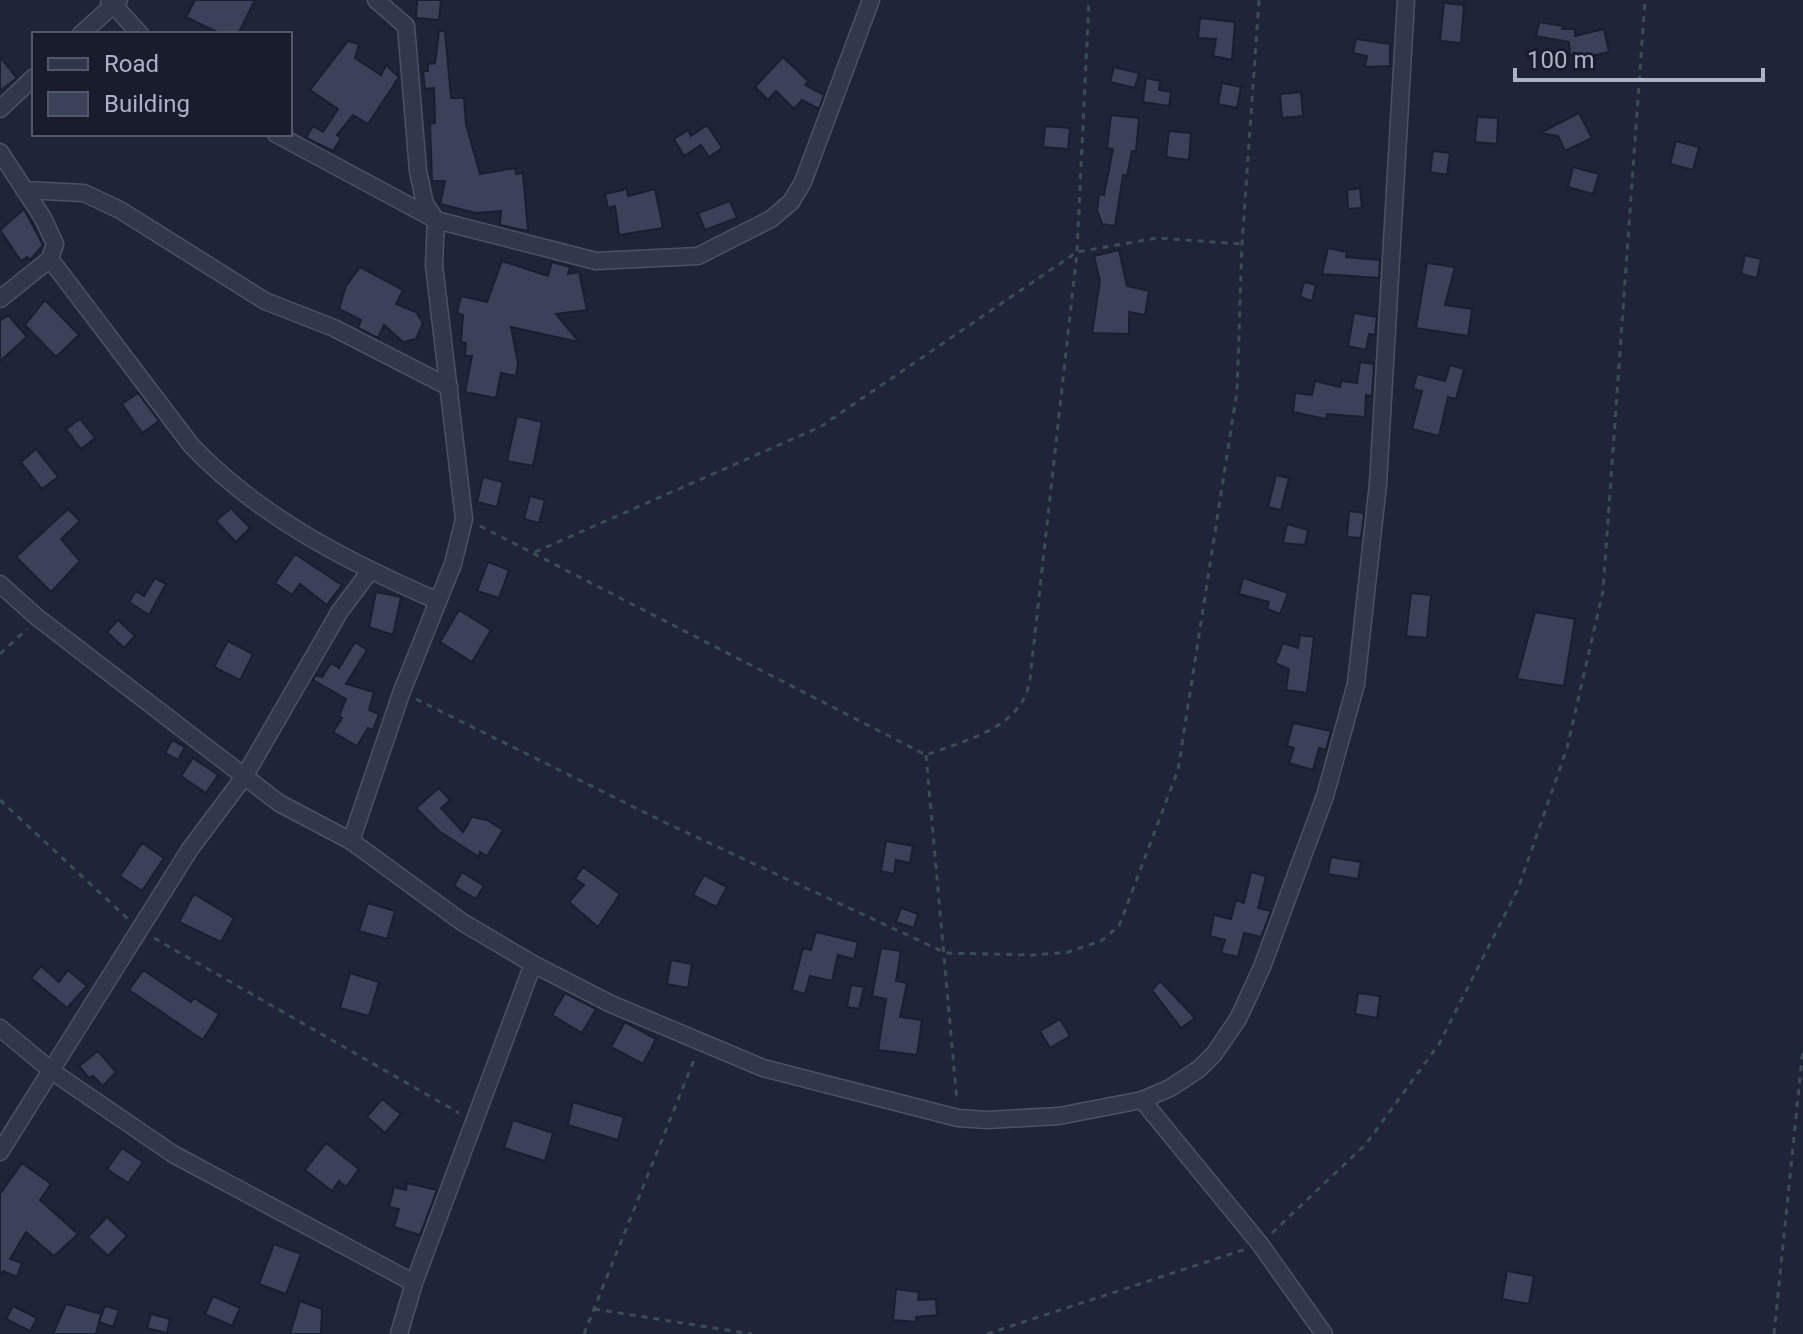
<svg xmlns="http://www.w3.org/2000/svg" width="1803" height="1334" font-family="Roboto,sans-serif">
	<style>
		.building { fill: #3a4159; stroke: #1a1e2f; stroke-width: 2 }
		.lines { fill: none; stroke-linecap: round; stroke-linejoin: round }
		.street-casing { stroke: #4d5164; stroke-width: 19 }
		.path { stroke: #3b4d54; stroke-width: 3; stroke-dasharray: 6 6; stroke-linecap: butt }
		.street { stroke: #323749; stroke-width: 16 }
	</style>
	<rect width="100%" height="100%" fill="#1f2438"/>
	<path class="building" d="M195 0H255L238 34H221L186 17Z
		M417 0H441L439 20 416 18Z
		M1444 3 1464 5 1461 43 1440 41Z
		M1200 18 1235 22 1232 60 1213 56 1216 39 1198 38Z
		M1539 22 1563 26 1562 29H1575V36L1604 29 1609 52 1586 57 1570 55 1569 42 1536 36Z
		M439 31H445L451 98H464L466 124 480 174 515 168 516 174 523 173 528 231 500 225 501 211 476 213 440 204 445 181H432L430 124 435 123 434 88 425 89 423 71H428V64L435 63Z
		M1356 39 1390 44V66L1365 67 1367 56 1353 53Z
		M348 41 359 44 355 58 381 75 386 65 399 77 368 124 353 115 337 135 341 138 333 151 306 138 313 126 323 132 338 109 310 90Z
		M0 57 17 78 0 91Z
		M783 57 808 81 805 85 824 95 819 109 802 100 794 109 776 91 768 100 755 87Z
		M1114 67 1139 73 1135 88 1110 82Z
		M1146 78 1160 81 1159 90 1171 92 1169 106 1143 102Z
		M1222 83 1241 87 1237 108 1218 104Z
		M1301 92 1303 116 1282 118 1280 94Z
		M1579 113 1592 138 1565 151 1558 136 1540 133Z
		M1111 115 1139 118 1136 151H1132L1127 176 1123 175 1115 226 1102 224 1097 210 1099 194 1104 195 1113 149 1107 148Z
		M1477 117 1498 118 1497 144 1475 142Z
		M707 125 722 148 709 157 701 145 684 156 674 139 688 130 691 136Z
		M1045 126 1070 128 1068 149 1043 147Z
		M1169 131 1191 133 1189 160 1166 157Z
		M1676 141 1699 147 1693 170 1670 164Z
		M1433 151 1450 153 1447 175 1430 172Z
		M1573 167 1599 174 1593 194 1568 187Z
		M1360 188 1362 208 1348 209 1347 190Z
		M627 189 628 196 655 189 663 228 619 235 615 206 608 208 605 194Z
		M730 201 737 218 705 230 698 213Z
		M24 209 43 245 30 260 27 257 21 261 0 230Z
		M1328 248 1347 252 1346 257 1380 260 1379 278 1322 274Z
		M1119 250 1127 286 1149 291 1145 315 1129 312V334L1092 333 1100 281 1094 256Z
		M1745 255 1761 259 1757 278 1741 274Z
		M502 261 548 276 552 262 570 267 568 274 579 272 587 310 556 314 579 342 511 327 518 363 516 376 501 373 496 398 465 392 472 356H465L466 343 461 342 463 315 457 313 461 296 487 302Z
		M1427 263 1455 267 1445 305 1472 309 1468 336 1416 328Z
		M360 267 403 290 396 304 416 312 423 323 416 339 403 342 384 325 378 338 358 328 361 320 339 309 346 286Z
		M1304 282 1316 285 1312 301 1300 297Z
		M45 300 79 335 56 357 25 325Z
		M1354 313 1377 317 1375 335 1369 334 1366 350 1348 346Z
		M8 315 27 337 0 361V321Z
		M1360 362 1374 364 1372 396 1366 395 1365 417 1327 414 1326 419 1293 412 1295 393 1312 395 1315 381 1340 387 1341 381 1357 383Z
		M1450 365 1464 369 1456 399 1448 397 1439 436 1412 429 1422 391 1413 389 1417 374 1445 381Z
		M138 393 159 421 142 433 122 404Z
		M517 416 542 422 533 466 507 461Z
		M80 419 95 438 81 449 66 429Z
		M36 449 58 477 42 489 21 462Z
		M1276 475 1289 478 1281 510 1268 507Z
		M483 477 503 482 497 507 477 502Z
		M530 496 545 500 539 523 524 519Z
		M231 508 250 528 236 542 216 521Z
		M68 509 80 521 61 539 80 561 51 592 16 557Z
		M1349 511 1364 513 1361 538 1347 537Z
		M1287 524 1308 530 1305 545 1283 543Z
		M295 554 342 585 327 605 300 584 292 595 275 583Z
		M488 562 509 570 499 598 477 591Z
		M155 578 166 584 149 615 129 602 136 591 144 596Z
		M1243 578 1288 593 1280 614 1267 609 1269 602 1239 594Z
		M376 592 401 597 393 635 369 627Z
		M1411 593 1431 595 1427 638 1406 636Z
		M459 610 491 630 472 662 440 642Z
		M1535 612 1575 619 1564 686 1517 679Z
		M118 620 135 636 124 648 107 632Z
		M1300 635 1314 637 1307 693 1286 690 1289 669 1275 663 1283 643 1298 648Z
		M228 641 253 654 240 680 214 667Z
		M355 642 367 650 346 684 374 692 369 710 379 714 373 730 368 728 357 746 333 732 342 718 339 716 346 699 313 680 316 675 322 677 331 663 339 668Z
		M1293 723 1331 731 1326 750 1319 748 1313 770 1289 763 1294 748 1287 746Z
		M172 740 185 747 178 760 165 753Z
		M193 758 218 775 206 793 181 776Z
		M439 788 450 800 441 808 463 832 472 817 487 820 503 830 487 856 480 852 479 857 439 831 416 808Z
		M886 841 913 846 910 863 896 860 894 874 881 871Z
		M142 843 164 858 142 891 120 876Z
		M1331 857 1361 862 1358 879 1328 874Z
		M583 867 620 894 598 927 569 902 584 885 575 879Z
		M462 872 484 886 476 899 454 886Z
		M1251 872 1266 876 1258 908 1271 911 1261 937 1244 933 1238 957 1221 953 1225 940 1210 936 1214 915 1231 919 1236 900 1244 903Z
		M704 875 727 887 716 907 693 895Z
		M194 894 234 918 221 942 179 922Z
		M368 903 395 911 387 939 359 931Z
		M901 908 918 914 914 928 896 922Z
		M816 932 858 942 854 959 838 955 832 981 810 976 805 994 792 990 803 948 811 950Z
		M881 948 901 951 896 981 907 983 900 1017 922 1020 917 1055 878 1050 886 999 872 996Z
		M671 960 692 964 688 988 667 984Z
		M41 966 59 982 68 970 87 986 67 1008 31 978Z
		M143 970 191 1002 194 998 219 1014 203 1040 129 990Z
		M350 973 379 982 369 1016 340 1008Z
		M1160 981 1195 1018 1181 1028 1152 990Z
		M851 985 864 987 859 1009 847 1007Z
		M565 993 596 1009 582 1033 552 1015Z
		M1358 993 1380 996 1377 1018 1355 1014Z
		M1060 1019 1070 1036 1050 1048 1040 1031Z
		M625 1022 656 1039 643 1064 611 1047Z
		M98 1051 116 1072 103 1086 93 1076 89 1078 79 1066Z
		M382 1099 401 1114 385 1133 367 1117Z
		M573 1102 624 1117 618 1140 568 1125Z
		M513 1120 553 1133 545 1161 504 1148Z
		M326 1143 359 1169 346 1187 339 1181 332 1191 305 1170Z
		M122 1148 143 1162 128 1183 107 1169Z
		M22 1163 51 1184 40 1200 78 1234 54 1256 26 1232 10 1259 22 1263 17 1277 3 1271 0 1276V1194Z
		M407 1183 437 1190 420 1235 394 1227 399 1209 389 1207 394 1187 406 1190Z
		M107 1217 127 1236 108 1256 88 1237Z
		M274 1244 301 1254 286 1294 259 1284Z
		M1507 1271 1534 1276 1529 1304 1502 1299Z
		M896 1289 919 1292 918 1300 936 1299 937 1315 916 1317V1322L893 1320Z
		M213 1296 240 1308 232 1326 205 1314Z
		M300 1301 322 1309 321 1334H290Z
		M66 1304 101 1314 96 1334H53Z
		M13 1306 37 1318 30 1331 6 1319Z
		M105 1306 119 1310 113 1327 99 1322Z
		M151 1314 170 1319 167 1333 147 1328Z"/>
	<g class="lines">
		<g class="street-casing">
			<path id="street" d="M109 0 140 34
				M81 34 119 0
				M0 109 34 77
				M276 134 436 220 596 261 698 256 771 219 791 202 803 182 871 0
				M0 152 43 218 55 244 50 259 0 299
				M24 190 84 193 120 210 265 301 334 328 449 387
				M50 259 191 445C259 517 348 562 438 601
				M0 584 38 618 279 803 351 841 462 922 533 964 611 1004 763 1068 958 1118 987 1120 1059 1116 1142 1100 1170 1088 1199 1069 1214 1054 1238 1019 1262 967 1325 796 1356 684 1378 484 1406 0
				M351 841 402 691 453 564 464 519 434 265 436 220 425 204 418 171 406 26 376 0
				M0 1028 53 1072 173 1154 414 1283
				M1142 1100 1260 1244 1324 1334
				M0 1152 190 849 244 777 340 611 370 571
				M399 1334 414 1283 533 964"/>
		</g>
		<path class="path" d="M480 526 926 755C966 740 1023 728 1030 679L1077 252 1089 0
			M535 552 820 427 1077 252 1157 238 1242 244
			M0 654 27 629
			M416 699 666 823 946 953 1032 955 1068 952 1101 941 1119 926 1178 770 1237 391 1242 244 1259 0
			M926 755 957 1102
			M0 800 128 919
			M154 938 459 1113
			M1272 1233 1366 1144 1439 1044 1518 889 1567 748 1603 591 1645 0
			M594 1309 752 1334
			M584 1334 696 1055
			M987 1334 1246 1249
			M1774 1334 1803 1048"/>
		<use href="#street" class="street"/>
	</g>
	<rect x="32" y="32" width="260" height="104" fill="#181c2d" stroke="#53586a" stroke-width="2"/>
	<rect x="48" y="58" width="40" height="12" fill="#323749" stroke="#53586a" stroke-width="2"/>
	<text x="104" y="72" font-size="24" fill="#acb1c6">Road</text>
	<rect x="48" y="92" width="40" height="24" fill="#3a4159" stroke="#53586a" stroke-width="2"/>
	<text x="104" y="112" font-size="24" fill="#acb1c6">Building</text>
	<path d="M1515 68v12h248v-12" fill="none" stroke="#acb1c6" stroke-width="4"/>
	<text x="1527" y="68" font-size="24" fill="#acb1c6" stroke="#181c2d" stroke-width="6" paint-order="stroke">100 m</text>
</svg>
